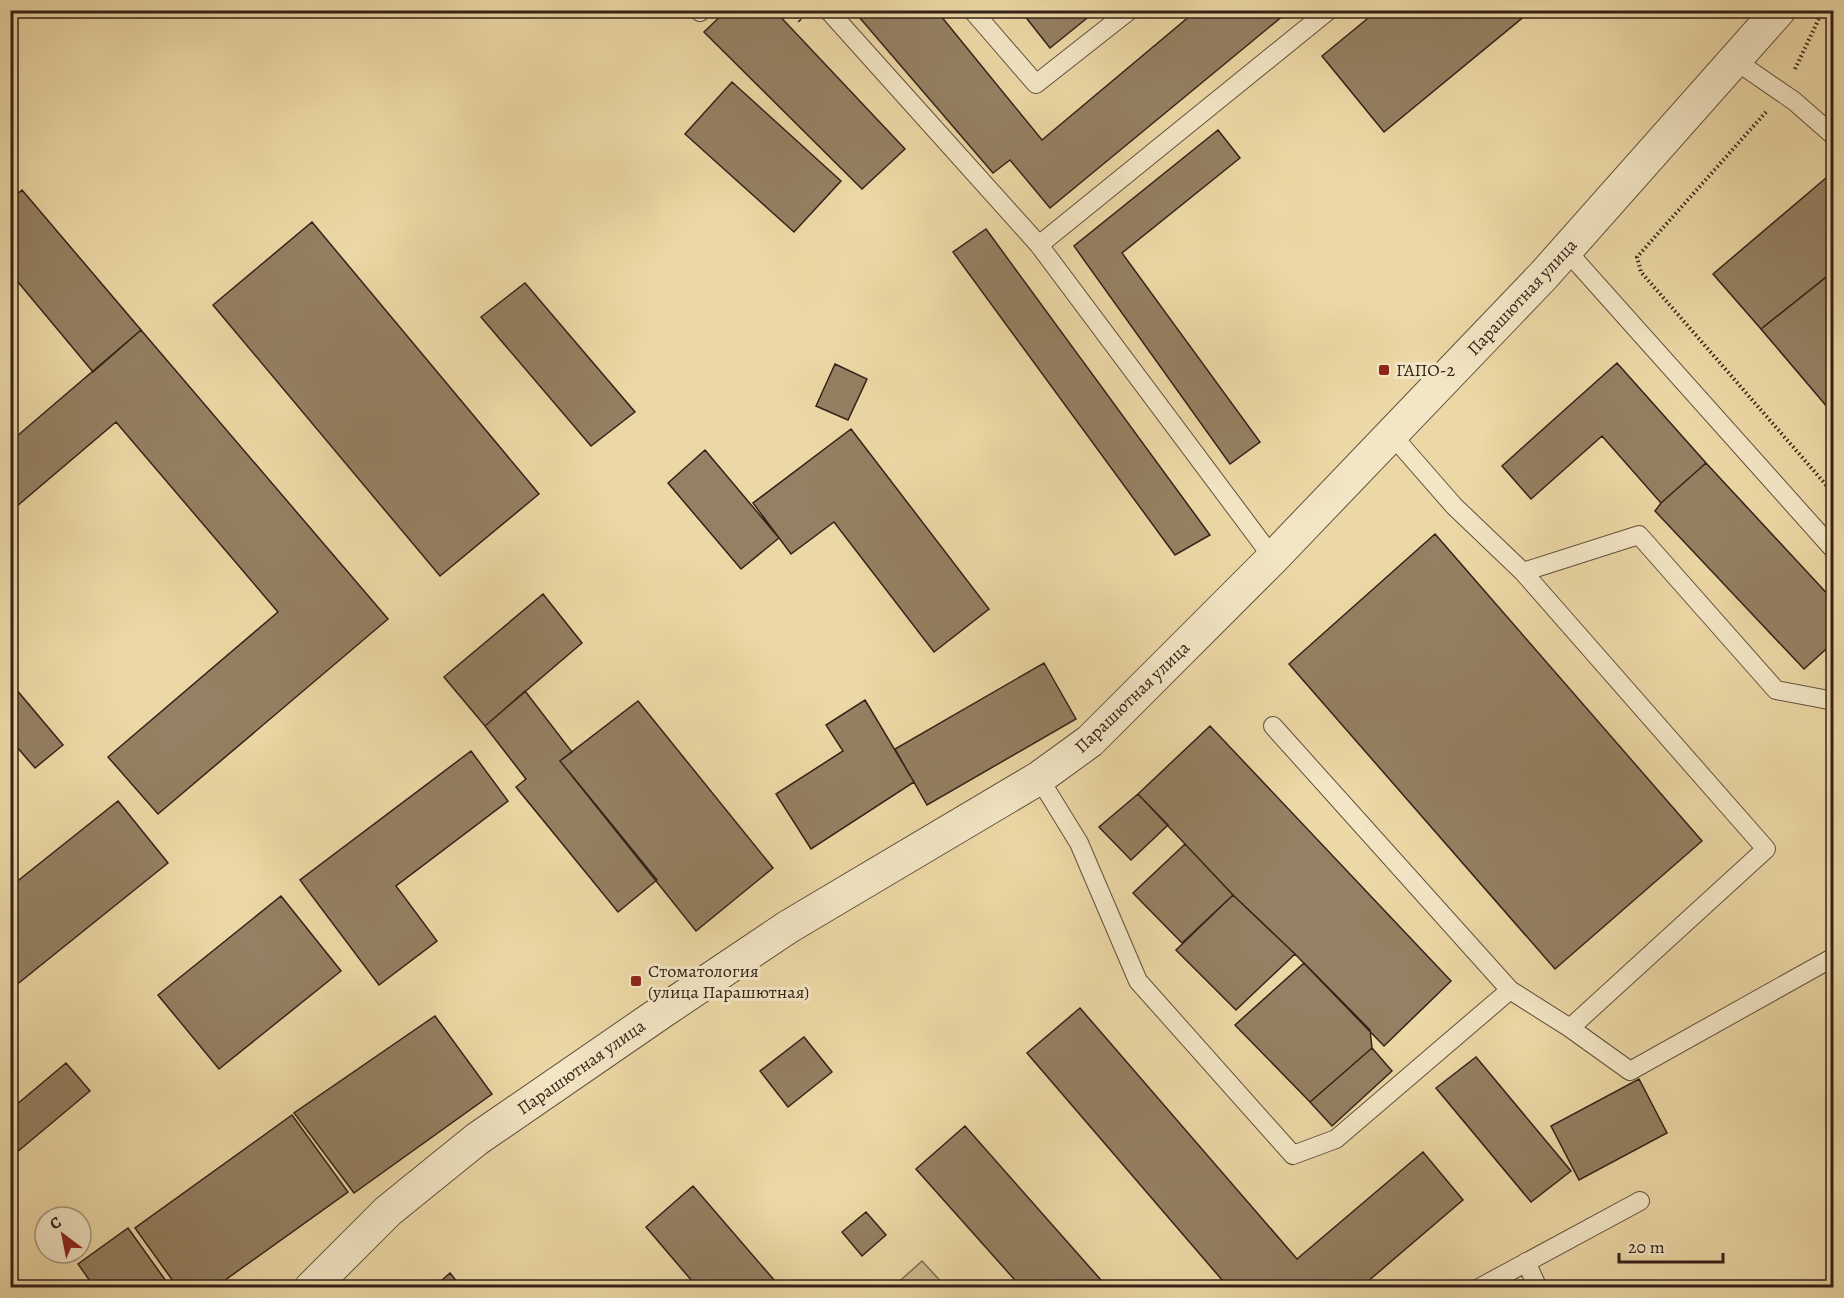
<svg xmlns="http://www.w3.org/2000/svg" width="1844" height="1298" font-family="Alegreya,serif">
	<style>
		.green { fill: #cdb98e; stroke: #806d53; stroke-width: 1.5 }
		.building { fill: #948062; stroke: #342118; stroke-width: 1.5 }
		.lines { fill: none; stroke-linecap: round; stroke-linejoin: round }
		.lane-casing { stroke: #624f3c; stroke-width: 20 }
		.street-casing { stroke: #624f3c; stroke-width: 35 }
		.path { stroke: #342118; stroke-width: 4; stroke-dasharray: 1.5 3; stroke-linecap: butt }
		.lane { stroke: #f3e6c5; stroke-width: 18 }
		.street { stroke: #f3e6c5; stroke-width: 33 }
		.poi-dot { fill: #8f2418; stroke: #f3e6c5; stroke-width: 2 }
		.labels { text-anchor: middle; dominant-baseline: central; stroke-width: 6; stroke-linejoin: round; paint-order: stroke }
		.street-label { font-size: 18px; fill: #342118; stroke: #f3e6c5 }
		.poi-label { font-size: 18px; fill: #342118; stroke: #f3e6c5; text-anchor: start }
	</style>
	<rect width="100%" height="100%" fill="#ecd8a6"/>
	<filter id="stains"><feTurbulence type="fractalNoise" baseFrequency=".00333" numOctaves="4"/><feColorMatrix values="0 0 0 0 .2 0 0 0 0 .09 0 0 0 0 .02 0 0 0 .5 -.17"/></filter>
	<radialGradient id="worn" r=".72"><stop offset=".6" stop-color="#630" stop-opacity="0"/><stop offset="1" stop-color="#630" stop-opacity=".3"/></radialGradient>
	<path class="green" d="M922 1261 946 1287H893Z"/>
	<path class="building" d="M727 10H774L905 149 862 189 704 32Z
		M853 10H936L1042 140 1197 10H1290L1050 208 1010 160 993 173Z
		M1020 10H1097L1050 48Z
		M1378 10H1532L1384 132 1322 56Z
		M732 82 841 181 794 232 685 134Z
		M1218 130 1240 158 1122 253 1260 442 1230 464 1074 246Z
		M1833 172 1834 271 1761 329 1713 274Z
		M22 190 141 330 93 372 18 282 10 288V200Z
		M312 222 539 494 440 576 213 305Z
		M986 229 1210 535 1175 555 953 252Z
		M1826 277 1834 286V415L1761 329Z
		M525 283 635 412 591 446 481 317Z
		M141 330 388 619 158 814 108 757 278 612 116 422 10 512V442Z
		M1617 363 1706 463 1661 503 1602 436 1531 499 1502 466Z
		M835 364 867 379 848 420 816 406Z
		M851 429 989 609 934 652 834 522 791 554 753 503Z
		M705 450 779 538 741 569 668 483Z
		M1706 463 1834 601V642L1804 669 1655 511 1661 503Z
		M1435 534 1702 841 1555 969 1289 664Z
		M543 594 582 643 485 726 444 677Z
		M1044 663 1076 719 927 805 895 749Z
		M10 682 63 745 35 768 10 739Z
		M525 691 572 752 560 761 657 880 618 912 516 787 526 779 485 726Z
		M865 700 914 782 811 849 776 794 843 751 826 725Z
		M638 701 773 868 696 931 560 761Z
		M1210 726 1451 981 1384 1046 1295 954 1233 895 1138 794Z
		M471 751 508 801 396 886 437 941 379 985 300 880Z
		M1138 794 1168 825 1131 860 1099 827Z
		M118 801 168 863 10 990V887Z
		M1185 844 1233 895 1182 943 1133 893Z
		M1233 895 1295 954 1236 1010 1176 950Z
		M281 896 341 971 219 1069 158 995Z
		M1304 963 1370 1030 1372 1048 1310 1102 1235 1025Z
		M1080 1008 1297 1259 1423 1152 1463 1200 1360 1288H1229L1027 1053Z
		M435 1016 492 1094 354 1193 294 1113Z
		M804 1037 832 1072 788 1107 760 1071Z
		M1372 1048 1392 1071 1332 1126 1310 1102Z
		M1476 1057 1571 1171 1531 1202 1436 1088Z
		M66 1063 90 1091 10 1158V1110Z
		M1639 1079 1667 1133 1579 1180 1551 1126Z
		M292 1115 348 1192 214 1288H178L135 1228Z
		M965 1126 1108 1288H1022L916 1169Z
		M693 1186 781 1288H698L646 1227Z
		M866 1212 886 1235 862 1256 842 1232Z
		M128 1228 171 1288H95L78 1264Z
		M450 1273 462 1288H433Z"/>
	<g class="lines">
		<g class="lane-casing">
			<path id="lane" d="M699 10 700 12
				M828 10 1039 245 1273 558
				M972 10 1036 84 1130 10
				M1736 61 1794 101 1834 136
				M1039 245 1329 10
				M1566 250 1834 550
				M1523 572 1639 535 1776 690 1834 701
				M1273 726 1510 990 1570 1028 1766 849 1523 572 1454 506 1392 435
				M1039 778 1079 843 1138 981 1293 1155 1336 1139 1510 990
				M1570 1028 1630 1071 1834 957
				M1526 1262 1538 1288
				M1479 1288 1640 1201"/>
		</g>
		<g class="street-casing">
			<path id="street" d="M311 1288 388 1211 477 1139 663 1011 788 927 1039 778 1090 741 1273 558 1544 275 1779 10"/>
		</g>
		<path class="path" d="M790 10 802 23
			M1795 69 1823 10
			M1766 112 1637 257 1641 272 1834 494"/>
		<use href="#lane" class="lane"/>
		<use href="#street" class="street"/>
	</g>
	<g class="poi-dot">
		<rect x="1378" y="364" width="12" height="12" rx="3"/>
		<rect x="630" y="975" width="12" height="12" rx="3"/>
	</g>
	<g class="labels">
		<g class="street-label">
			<text transform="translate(1522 297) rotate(-47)">Парашютная улица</text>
			<text transform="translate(1132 697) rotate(-44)">Парашютная улица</text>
			<text transform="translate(581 1067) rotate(-35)">Парашютная улица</text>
		</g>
		<g class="poi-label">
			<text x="1396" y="370">ГАПО-2</text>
			<text x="648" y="971">Стоматология<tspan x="648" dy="21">(улица Парашютная)</tspan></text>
		</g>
	</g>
	<rect width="1844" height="1298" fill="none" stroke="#ecd8a6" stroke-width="36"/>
	<rect x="12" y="12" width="1820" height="1274" fill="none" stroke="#342118" stroke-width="3"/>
	<rect x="18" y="18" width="1808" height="1262" fill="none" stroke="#342118" stroke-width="1.5"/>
	<g transform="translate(63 1235) rotate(328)"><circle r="28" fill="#f3e6c5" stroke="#a79780" stroke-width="1.5"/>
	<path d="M0-4.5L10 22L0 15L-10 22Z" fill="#8f2418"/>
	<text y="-9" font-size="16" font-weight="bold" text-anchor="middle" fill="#342118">С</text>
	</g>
	<path d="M1619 1253v9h104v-9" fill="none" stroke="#342118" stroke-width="3"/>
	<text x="1628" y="1253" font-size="18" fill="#342118" stroke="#f3e6c5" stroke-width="4.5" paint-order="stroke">20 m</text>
	<rect width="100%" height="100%" filter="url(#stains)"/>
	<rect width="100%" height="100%" fill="url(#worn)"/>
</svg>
